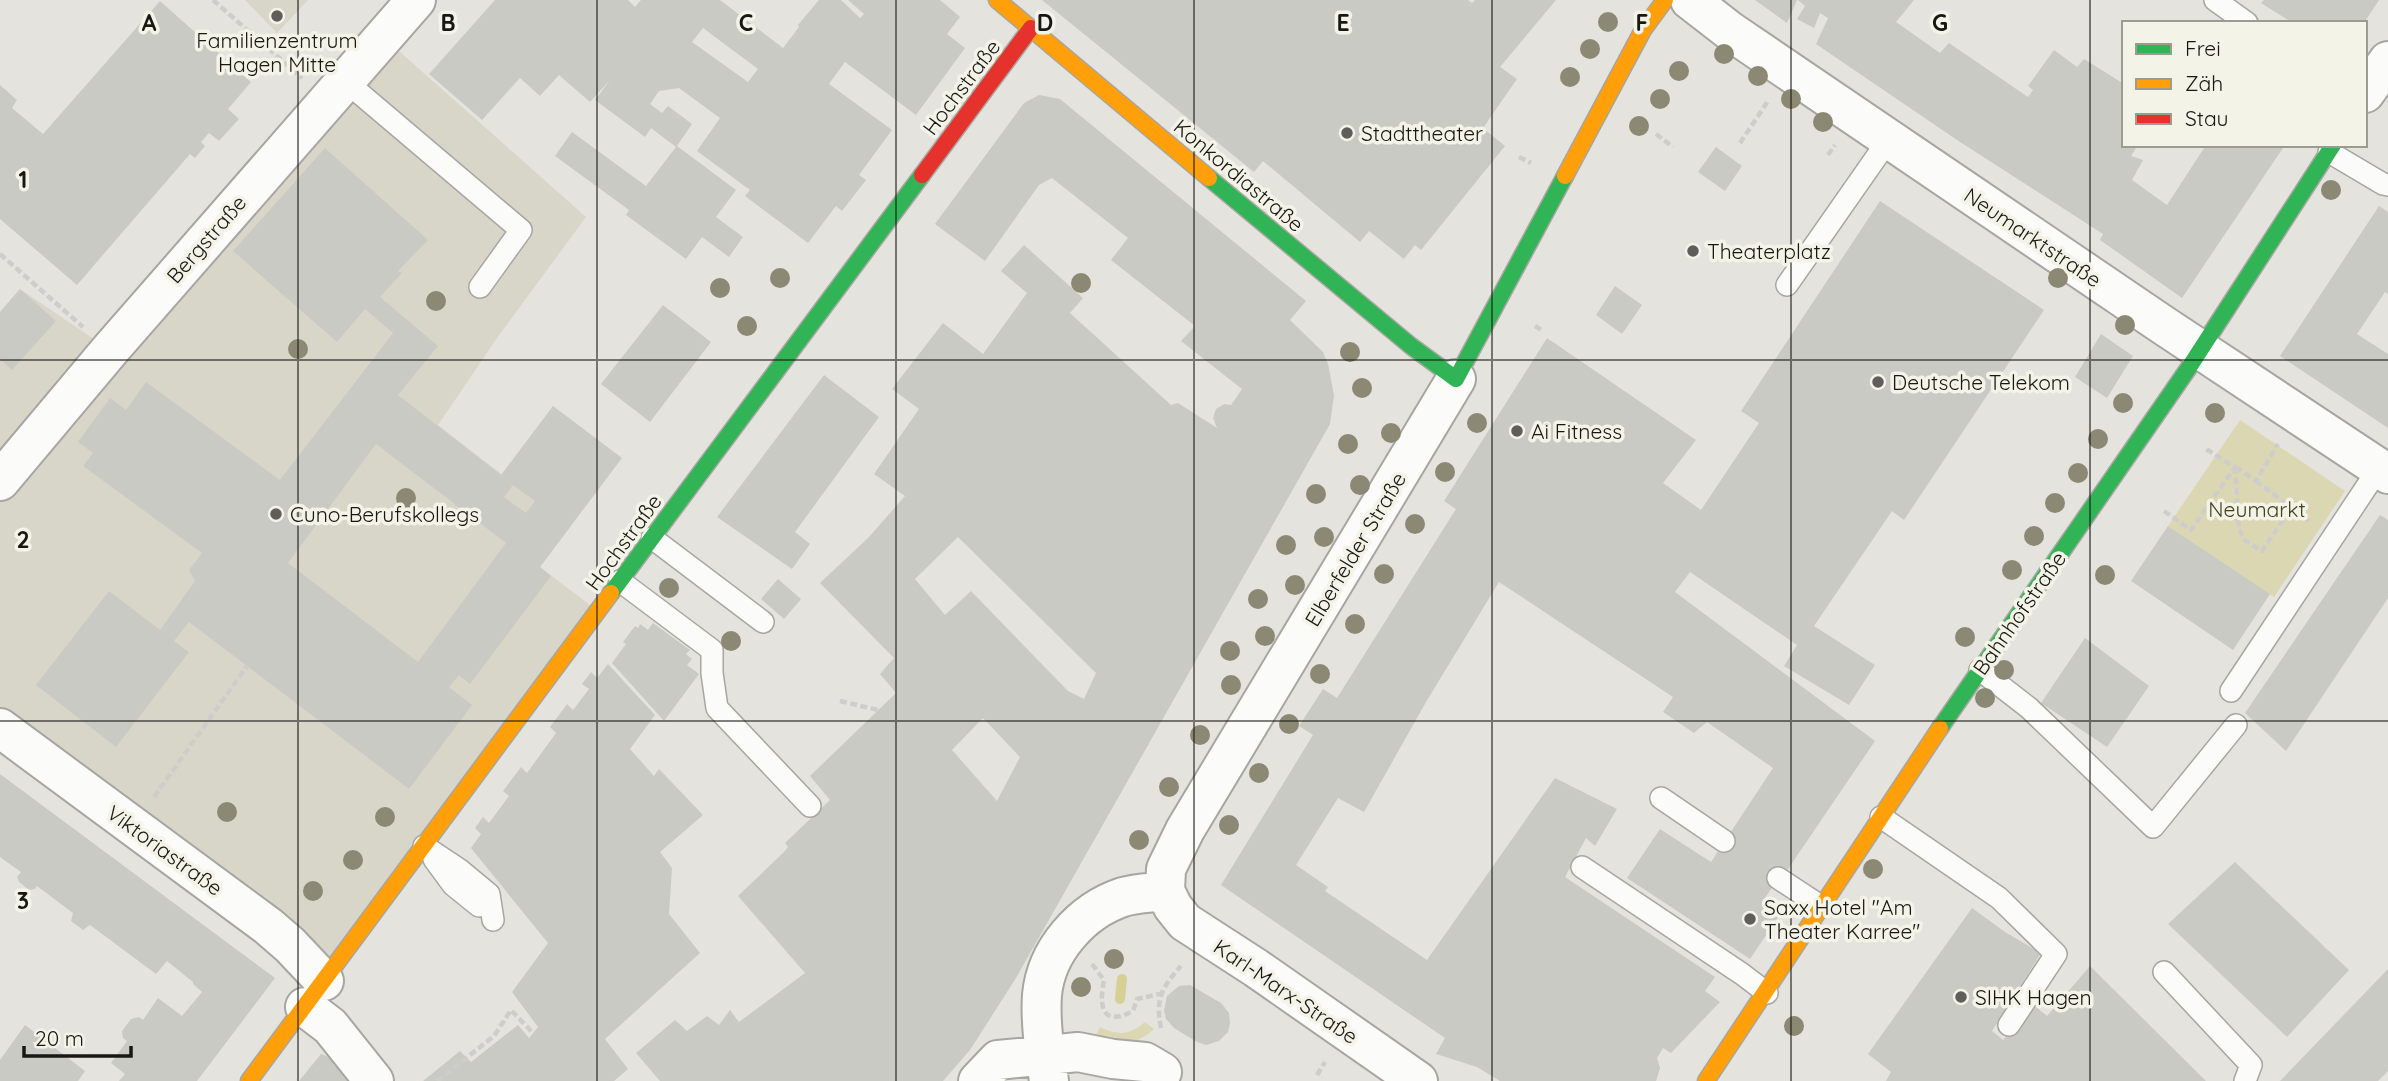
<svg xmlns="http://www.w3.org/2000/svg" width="2388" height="1081" font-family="Quicksand,sans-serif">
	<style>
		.built { fill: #d8d6c9 }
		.green { fill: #dbd7b3 }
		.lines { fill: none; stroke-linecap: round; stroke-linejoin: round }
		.stream { stroke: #d6d094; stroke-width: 10 }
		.building { fill: #cacac5; fill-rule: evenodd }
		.lane-casing { stroke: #a7a6a2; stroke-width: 24 }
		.street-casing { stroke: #a7a6a2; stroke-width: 42 }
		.fast-casing { stroke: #a7a6a2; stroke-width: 19 }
		.slow-casing { stroke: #a7a6a2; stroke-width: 19 }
		.jam-casing { stroke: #a7a6a2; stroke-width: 19 }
		.path { stroke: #cecdcb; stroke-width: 4.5; stroke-dasharray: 7 3.5; stroke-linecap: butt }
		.lane { stroke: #fbfbfa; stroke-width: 21 }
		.street { stroke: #fbfbfa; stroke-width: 38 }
		.fast { stroke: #30b455; stroke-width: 16 }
		.slow { stroke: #ff9f0a; stroke-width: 16 }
		.jam { stroke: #e5322d; stroke-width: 16 }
		.tree { fill: #8b8973 }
		.grid { fill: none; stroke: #181713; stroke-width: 2; stroke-opacity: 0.55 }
		.poi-dot { fill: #5f5e5a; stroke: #f4f3e7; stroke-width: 2.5 }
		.labels { text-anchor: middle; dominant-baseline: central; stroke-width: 7; stroke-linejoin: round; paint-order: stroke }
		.poi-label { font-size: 21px; fill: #181713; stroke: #f4f3e7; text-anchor: start }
		.street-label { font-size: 21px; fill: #181713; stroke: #f4f3e7 }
		.park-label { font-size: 21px; fill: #43401c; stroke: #f4f3e7 }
		.grid-label { font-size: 23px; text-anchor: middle; font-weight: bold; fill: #181713; stroke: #f4f3e7; stroke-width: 7; stroke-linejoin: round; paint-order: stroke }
	</style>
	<rect width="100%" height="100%" fill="#e4e3dd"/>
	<path class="built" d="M245 0H308L277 33Z
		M383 37 586 217 497 338 438 425 570 527 540 567 598 611 324 981 0 728V312L20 289 110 350Z"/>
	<path class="green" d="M2240 420 2345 491 2274 597 2168 526Z
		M1145 1022 1154 1029C1135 1046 1118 1048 1096 1035L1100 1027C1118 1036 1130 1035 1145 1022Z"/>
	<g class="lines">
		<path class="stream" d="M1120 999 1122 979"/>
	</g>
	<path class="building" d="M495 0H628L635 7 641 0H720L783 48 799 27 798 25 819 0H841L860 18 864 14 848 0H940L960 17 947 34 965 48 916 115 845 62 829 84 892 130 859 175 866 180 842 211 836 206 808 243 745 196 750 190 697 151 720 118 679 88 659 91 650 104 662 113 668 106 692 124 677 146 736 190 716 217 743 237 729 257 702 237 686 259 626 215 629 210 555 156 572 132 646 186 676 147 651 128 645 137 595 100 610 80 590 102 559 75 540 96 520 78 482 120 429 74ZM703 28 758 69 748 82 692 42Z
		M1042 0H1468L1472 3 1475 0H1556L1500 67 1517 79 1483 128 1505 146 1421 250 1415 245 1404 259 1369 231 1360 242 1263 161 1254 172Z
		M1755 0H1797L1787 23Z
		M1798 0H1914L1896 22 1940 53 1949 43 2028 97 2033 90 2028 86 2054 50 2077 67 2084 59 2124 84V145H2138L2131 156 2143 160 2132 180 2167 205 2206 145H2285L2182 298 2100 240 2103 234 1957 140 1816 44 1828 18 1820 13 1814 28 1797 19 1805 6Z
		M2264 0H2379L2364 23H2293L2261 3Z
		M160 1 251 82 228 109 239 119 219 141 209 133 201 142 205 146 195 158 190 154 77 285 0 219V85L17 100 12 108 43 134Z
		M1039 95 1060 99 1306 301 1290 320 1323 352 1328 364 1334 395 1330 424 1016 978 970 1050 943 1081H660L636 1053 675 1020 687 1031 707 1016 719 1025 730 1010 739 1022 805 973 738 896 784 852 788 847 785 843 830 800 810 776 896 693 880 674 894 658 820 583 869 537 905 496 874 474 919 409 892 389 943 323 983 354 1027 293 1001 271 1024 245 1083 298 1070 313 1171 405 1178 403 1217 428 1213 418 1216 409 1224 404 1231 405 1242 389 1181 341 1195 326 1111 260 1128 238 1052 178 1039 185 985 261 935 224 1024 103ZM958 537 1096 673 1084 699 1068 691 971 591 945 615 915 579ZM983 718 1020 757 997 801 952 750Z
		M1716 147 1742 166 1725 191 1698 172Z
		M325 148 428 240 398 271 402 273 380 297 438 346 398 395 501 475 553 406 622 458 540 567 551 576 470 684 459 675 449 687 472 705 409 789 189 622 174 641 189 652 116 747 36 685 109 591 160 630 195 581 189 570 202 553 83 466 93 453 78 442 110 398 126 410 146 382 280 480 393 333 365 309 337 342 233 251ZM376 444 506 543 418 662 288 563ZM513 485 535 501 526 513 504 497Z
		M1880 201 2044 310 1904 520 1892 511 1814 626 1875 665 1849 705 1784 666 1797 645 1690 572 1675 592 1875 741 1786 872 1784 870 1765 898 1783 910 1750 959 1627 878 1660 829 1711 862 1773 768 1707 722 1694 733 1663 712 1673 697 1499 582 1426 702 1364 812 1338 798 1296 865 1328 887 1325 891 1427 960 1555 778 1617 809 1595 846 1586 838 1565 877 1715 977 1705 991 1720 1002 1671 1053 1663 1048 1657 1058 1660 1068 1656 1081H1500L1477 1067 1436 1054 1445 1038 1221 885 1313 735 1299 726 1323 689 1337 698 1456 509 1444 501 1547 338 1696 440 1663 483 1701 510 1759 423 1741 411Z
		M2379 206 2388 212V294L2385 292 2357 334 2388 354V428L2280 356Z
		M1615 286 1642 305 1622 334 1596 315Z
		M20 289 56 321 12 370 0 359V312Z
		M663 305 711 342 650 422 601 384Z
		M2101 334 2133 356 2107 398 2075 377Z
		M824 375 879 417 795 532 810 544 792 569 717 517Z
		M2380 515 2388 520V598L2286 751 2245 713Z
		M2168 526 2270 594 2233 650 2131 581Z
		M778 579 801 599 784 619 761 599Z
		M653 623 690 650 686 654 692 659 687 665 699 674 664 721 612 663 626 644 623 642 635 626 638 628 640 624 648 630Z
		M2085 638 2149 686 2107 747 2041 703Z
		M608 664 655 715 630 749 654 776 659 769 703 815 660 852 672 868 669 914 700 953 605 1039 628 1069 614 1081H423L460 1051 471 1062 518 1025 529 1038 538 1027 512 992 548 943 471 848 481 834 475 828 483 817 489 823 509 796 503 791 521 767 527 773 556 733 550 727 567 704 573 710 589 689 582 684 591 672 597 678Z
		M0 774 275 978 197 1081H119L125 1074 111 1063 127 1041 123 1038 122 1031 131 1019 139 1017 143 1020 158 998 182 1016 202 992 193 984V982L167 961 156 974 90 925 83 930 71 921 73 913 37 886 35 889 29 890 19 882 17 877 21 872 0 857Z
		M2235 862 2349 970 2287 1037 2168 924Z
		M1972 908 2005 932 2041 953 1992 1031 2003 1040 2035 1006 2047 1016 2090 966 2206 1081H1886L1891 1072 1868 1054Z
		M2388 969V1071L2378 1081H2280Z
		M1190 985 1221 1003 1229 1013 1230 1023 1228 1032 1219 1041 1206 1045 1197 1042 1174 1028 1166 1019 1164 1010 1167 996 1179 986Z
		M25 1025 85 1071 78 1081H0V1060Z
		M321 1054 329 1057 348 1081H299Z"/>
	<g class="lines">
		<g class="lane-casing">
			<path id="lane" d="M2215 0 2247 23
				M344 80 521 230 480 287
				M2329 152 2383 184 2388 185
				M1787 285 1889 139
				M652 538 763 622
				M620 581 712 650V673L717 708 810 806
				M1980 670 2029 708 2153 827 2236 725
				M2231 691 2379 468
				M1661 798 1724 841
				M1881 817 1999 898 2056 954 2009 1025
				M424 846 460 870 489 894 493 920
				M434 859 453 885 479 906
				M1582 867 1742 974 1767 993
				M1778 878 1822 907
				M2164 972 2251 1065 2245 1081"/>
		</g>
		<g class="street-casing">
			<path id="street" d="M1690 0 1730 31 2163 325 2388 474
				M2365 93 2388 61
				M0 481 110 350 416 0
				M0 728 268 926 290 945 324 981
				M305 1007 330 1026 374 1081
				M978 1081 998 1060 1078 1052 1113 1059 1145 1062 1162 1072
				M1049 1081C1045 1054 1040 1023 1042 995 1046 951 1081 911 1123 897 1136 893 1152 893 1165 891
				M1418 1081 1256 968 1185 922 1173 907 1165 891 1166 869 1185 830 1456 379"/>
		</g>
		<g class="fast-casing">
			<path id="fast" d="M1209 178 1411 346 1456 379 1565 176
				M611 593 922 175
				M1940 728 2190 366 2333 145"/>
		</g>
		<g class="slow-casing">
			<path id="slow" d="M997 0 1209 178
				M1565 176 1643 30 1665 0
				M249 1081 611 593
				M1706 1081 1940 728"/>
		</g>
		<g class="jam-casing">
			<path id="jam" d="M922 175 1031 28"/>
		</g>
		<path class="path" d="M213 0 302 78
			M1656 134 1673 147
			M1740 143 1768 101
			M1828 155 1835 145
			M1519 157 1531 163
			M0 254 83 327
			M1535 326 1543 331
			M2235 467 2239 528 2243 539 2262 551 2291 508
			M2236 467 2256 481 2278 444
			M2256 481 2309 521
			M2164 511 2191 530 2235 467 2206 449
			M840 701 878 710
			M154 797 247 666
			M1092 964 1104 980C1099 1005 1101 1028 1133 1011L1137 999 1160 994
			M1161 1028C1155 999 1162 987 1181 966
			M1317 1075 1325 1062
			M437 1081 494 1036 511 1010 533 1033"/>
		<use href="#lane" class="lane"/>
		<use href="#street" class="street"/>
		<use href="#fast" class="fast"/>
		<use href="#slow" class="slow"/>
		<use href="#jam" class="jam"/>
	</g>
	<g class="tree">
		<circle cx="1608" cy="22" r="10"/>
		<circle cx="1590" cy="49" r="10"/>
		<circle cx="1724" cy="54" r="10"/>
		<circle cx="1679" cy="71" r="10"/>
		<circle cx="1758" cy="76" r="10"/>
		<circle cx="1570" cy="77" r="10"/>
		<circle cx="1660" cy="99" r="10"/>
		<circle cx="1791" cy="99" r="10"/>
		<circle cx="1823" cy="122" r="10"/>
		<circle cx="1639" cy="126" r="10"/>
		<circle cx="2331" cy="190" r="10"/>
		<circle cx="780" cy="278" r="10"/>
		<circle cx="2058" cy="278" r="10"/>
		<circle cx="1081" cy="283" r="10"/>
		<circle cx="720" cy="288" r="10"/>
		<circle cx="436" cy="301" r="10"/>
		<circle cx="2125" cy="325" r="10"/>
		<circle cx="747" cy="326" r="10"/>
		<circle cx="298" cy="349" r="10"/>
		<circle cx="1350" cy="352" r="10"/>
		<circle cx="1362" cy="388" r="10"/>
		<circle cx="2123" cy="403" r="10"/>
		<circle cx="2215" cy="413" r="10"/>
		<circle cx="1477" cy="423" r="10"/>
		<circle cx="1391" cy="433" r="10"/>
		<circle cx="2098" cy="439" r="10"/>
		<circle cx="1348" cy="444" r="10"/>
		<circle cx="1445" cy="472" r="10"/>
		<circle cx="2078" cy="473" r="10"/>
		<circle cx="1360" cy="485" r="10"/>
		<circle cx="1316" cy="494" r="10"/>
		<circle cx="406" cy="498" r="10"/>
		<circle cx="2055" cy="503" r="10"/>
		<circle cx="1415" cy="524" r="10"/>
		<circle cx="2034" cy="536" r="10"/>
		<circle cx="1324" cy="537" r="10"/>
		<circle cx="1286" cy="545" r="10"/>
		<circle cx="2012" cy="570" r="10"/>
		<circle cx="1384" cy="574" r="10"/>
		<circle cx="2105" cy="575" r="10"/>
		<circle cx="1295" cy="585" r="10"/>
		<circle cx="669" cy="588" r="10"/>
		<circle cx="1258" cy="599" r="10"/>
		<circle cx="1355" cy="624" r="10"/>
		<circle cx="1265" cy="636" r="10"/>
		<circle cx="1965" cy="637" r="10"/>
		<circle cx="731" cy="641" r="10"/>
		<circle cx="1230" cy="651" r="10"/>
		<circle cx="2004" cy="670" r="10"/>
		<circle cx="1320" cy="674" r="10"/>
		<circle cx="1231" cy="685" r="10"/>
		<circle cx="1985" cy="698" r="10"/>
		<circle cx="1289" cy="724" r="10"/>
		<circle cx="1200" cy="735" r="10"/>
		<circle cx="1259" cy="773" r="10"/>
		<circle cx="1169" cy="787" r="10"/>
		<circle cx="227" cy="812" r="10"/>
		<circle cx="385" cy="817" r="10"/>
		<circle cx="1229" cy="825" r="10"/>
		<circle cx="1139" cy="840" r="10"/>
		<circle cx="353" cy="860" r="10"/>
		<circle cx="1873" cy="869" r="10"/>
		<circle cx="313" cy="891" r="10"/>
		<circle cx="1114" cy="959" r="10"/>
		<circle cx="1081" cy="987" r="10"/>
		<circle cx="1794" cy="1026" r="10"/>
	</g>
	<path class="grid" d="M298 0V1081M597 0V1081M896 0V1081M1194 0V1081M1492 0V1081M1791 0V1081M2090 0V1081M0 360H2388M0 721H2388"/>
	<g class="poi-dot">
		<circle cx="277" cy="16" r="7"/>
		<circle cx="1347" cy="133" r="7"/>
		<circle cx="1693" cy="251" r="7"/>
		<circle cx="1878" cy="382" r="7"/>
		<circle cx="1517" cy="431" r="7"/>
		<circle cx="276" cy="514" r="7"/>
		<circle cx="1750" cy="919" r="7"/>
		<circle cx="1961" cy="997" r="7"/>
	</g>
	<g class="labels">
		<g class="poi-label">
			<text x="277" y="40" text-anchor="middle">Familienzentrum<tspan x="277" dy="24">Hagen Mitte</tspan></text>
			<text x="1361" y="133">Stadttheater</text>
			<text x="1707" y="251">Theaterplatz</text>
			<text x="1892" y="382">Deutsche Telekom</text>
			<text x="1531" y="431">Ai Fitness</text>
			<text x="290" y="514">Cuno-Berufskollegs</text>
			<text x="1764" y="907">Saxx Hotel "Am<tspan x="1764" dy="24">Theater Karree"</tspan></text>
			<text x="1975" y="997">SIHK Hagen</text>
		</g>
		<g class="street-label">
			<text transform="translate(961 87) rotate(-53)">Hochstraße</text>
			<text transform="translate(1239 175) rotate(40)">Konkordiastraße</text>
			<text transform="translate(2033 237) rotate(34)">Neumarktstraße</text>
			<text transform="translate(206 239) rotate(-49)">Bergstraße</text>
			<text transform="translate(623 542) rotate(-54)">Hochstraße</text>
			<text transform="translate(1355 549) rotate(-59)">Elberfelder Straße</text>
			<text transform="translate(2019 613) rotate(-55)">Bahnhofstraße</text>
			<text transform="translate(165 850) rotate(36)">Viktoriastraße</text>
			<text transform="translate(1286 991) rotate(34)">Karl-Marx-Straße</text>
		</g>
		<g class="park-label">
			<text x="2257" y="509">Neumarkt</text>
		</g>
	</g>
	<g class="grid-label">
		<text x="149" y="31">A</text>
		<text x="448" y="31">B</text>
		<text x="746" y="31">C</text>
		<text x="1045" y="31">D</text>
		<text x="1343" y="31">E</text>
		<text x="1642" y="31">F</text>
		<text x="1940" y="31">G</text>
		<text x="23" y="188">1</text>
		<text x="23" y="548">2</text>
		<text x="23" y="909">3</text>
	</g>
	<rect x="2122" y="21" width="245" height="126" fill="#f4f3e7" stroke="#9c9b92" stroke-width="2"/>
	<rect x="2136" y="44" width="35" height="10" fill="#30b455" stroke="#9c9b92" stroke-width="2"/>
	<text x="2185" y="56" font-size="21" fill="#181713">Frei</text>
	<rect x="2136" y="79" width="35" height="10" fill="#ff9f0a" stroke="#9c9b92" stroke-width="2"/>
	<text x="2185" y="91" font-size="21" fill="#181713">Zäh</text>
	<rect x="2136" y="114" width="35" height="10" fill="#e5322d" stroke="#9c9b92" stroke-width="2"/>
	<text x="2185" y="126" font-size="21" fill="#181713">Stau</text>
	<path d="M24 1046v10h107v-10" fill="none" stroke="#181713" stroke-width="3.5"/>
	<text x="35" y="1046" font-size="21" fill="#181713" stroke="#f4f3e7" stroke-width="5" paint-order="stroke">20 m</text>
</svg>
